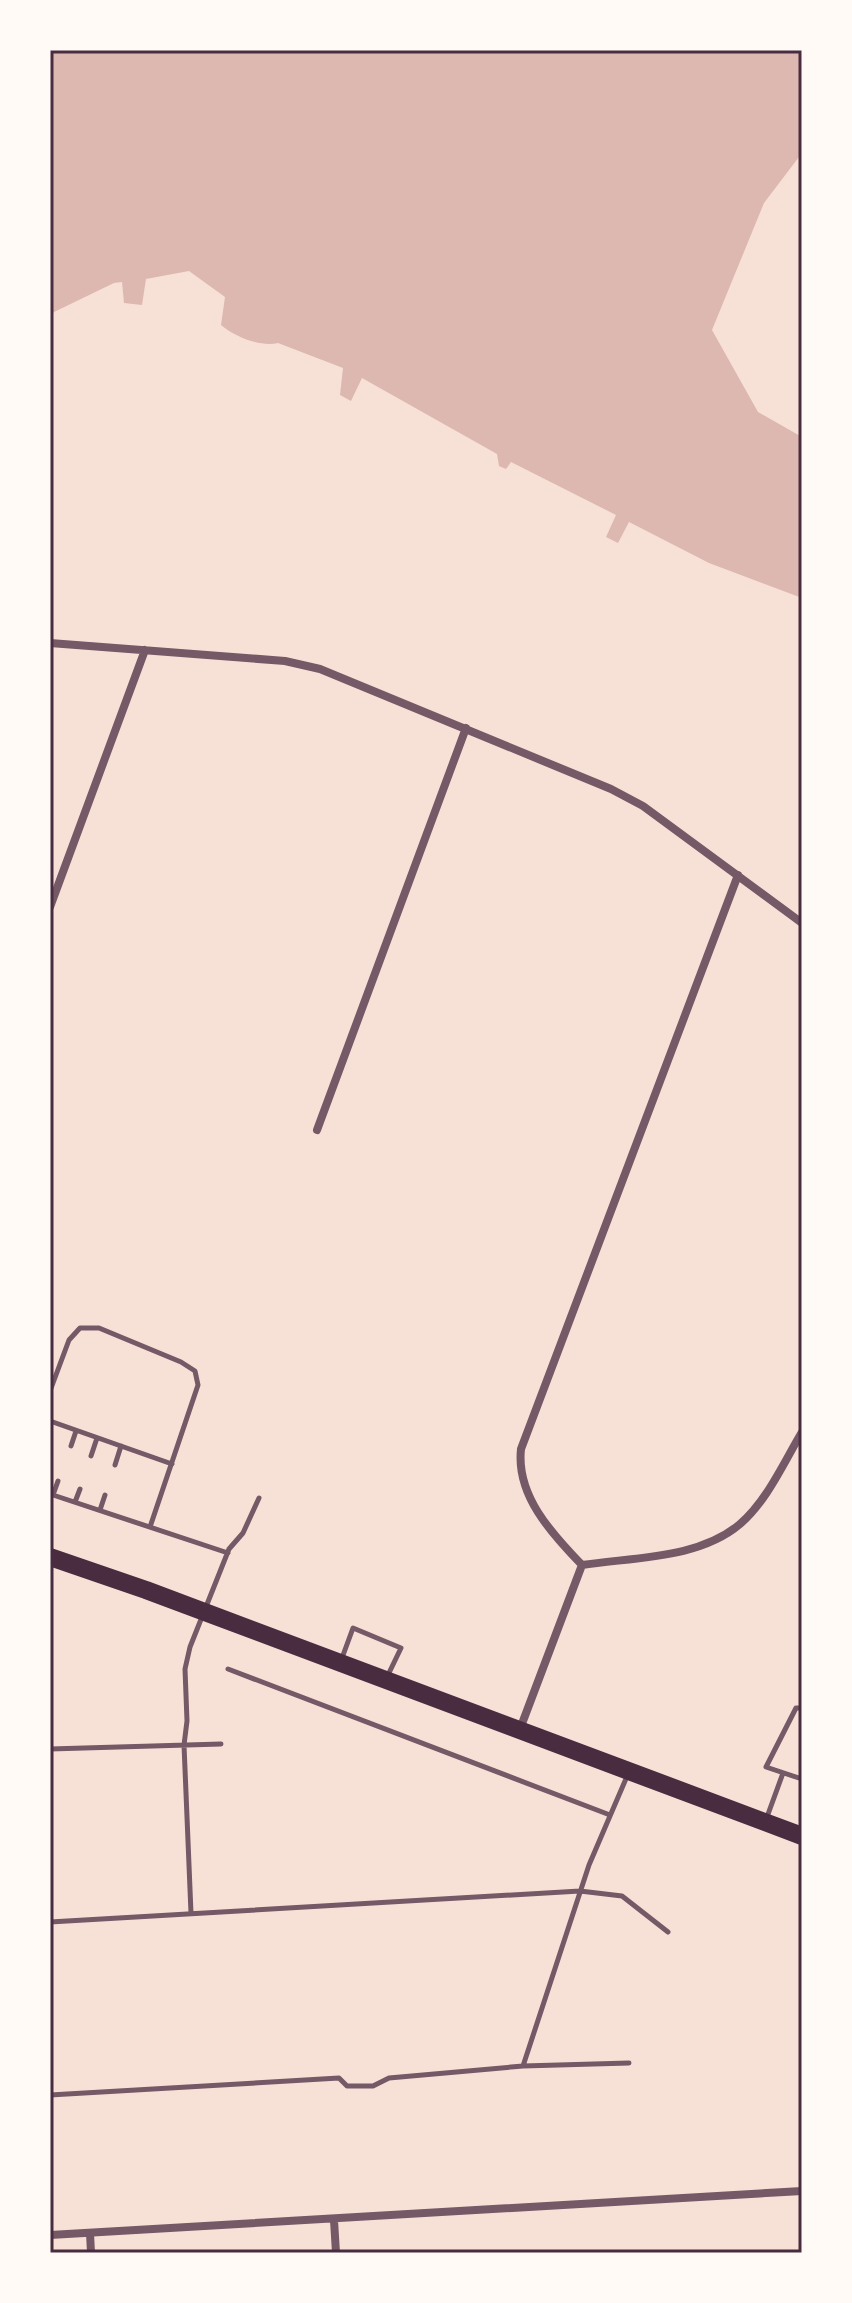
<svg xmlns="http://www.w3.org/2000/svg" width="852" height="2303" font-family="Poppins,sans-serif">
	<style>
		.water { fill: #dcb8b0 }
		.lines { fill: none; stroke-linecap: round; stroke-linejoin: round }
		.service { stroke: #755966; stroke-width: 5 }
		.minor { stroke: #755966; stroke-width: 8 }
		.primary { stroke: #4a2c40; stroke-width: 18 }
		.neatline { fill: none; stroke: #4a2c40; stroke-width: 3 }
	</style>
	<rect width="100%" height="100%" fill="#f7e1d7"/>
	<path class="water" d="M50 50H802V153L764 203 712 330 758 412 802 437V598L709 563 629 522 618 543 606 537 616 515 511 462 506 469 499 466 497 454 362 378 351 401 340 395 343 368 278 343C260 347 235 337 221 325L225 297 189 271 146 279 142 305 124 303 122 282 114 283 54 312 50 317Z"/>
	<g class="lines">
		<path class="service" d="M50 1391 69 1340 80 1328H99L181 1362 195 1371 198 1385 150 1527
			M50 1421 172 1464
			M71 1446 76 1431
			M91 1456 97 1438
			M115 1465 121 1446
			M50 1494 228 1553
			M53 1495 58 1481
			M75 1502 80 1489
			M100 1510 105 1495
			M342 1658 353 1628 401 1648 388 1675
			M228 1669 610 1815
			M802 1708H796L766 1767 802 1779
			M50 1749 221 1744
			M767 1817 783 1773
			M191 1913 184 1745 187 1721 185 1669 190 1647 229 1549 243 1533 259 1498
			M50 1922 580 1891 622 1896 668 1932
			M523 2066 589 1865 628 1774
			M50 2095 339 2078 347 2086H373L389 2078 523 2066 629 2063"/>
		<path class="minor" d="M50 643 285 661 320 669 611 789 643 806 802 923
			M50 907 145 650
			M317 1130 466 728
			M582 1565C551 1533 516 1495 521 1449L738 875
			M582 1565C634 1557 699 1559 740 1524 767 1501 784 1462 802 1432
			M520 1729 582 1565
			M334 2220 336 2253
			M90 2233 91 2253
			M50 2235 802 2191"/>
		<path class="primary" d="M50 1557 146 1590 802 1836"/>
	</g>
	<rect width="852" height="2303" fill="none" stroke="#fffaf5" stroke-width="104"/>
	<rect x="52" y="52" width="748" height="2199" class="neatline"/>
</svg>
